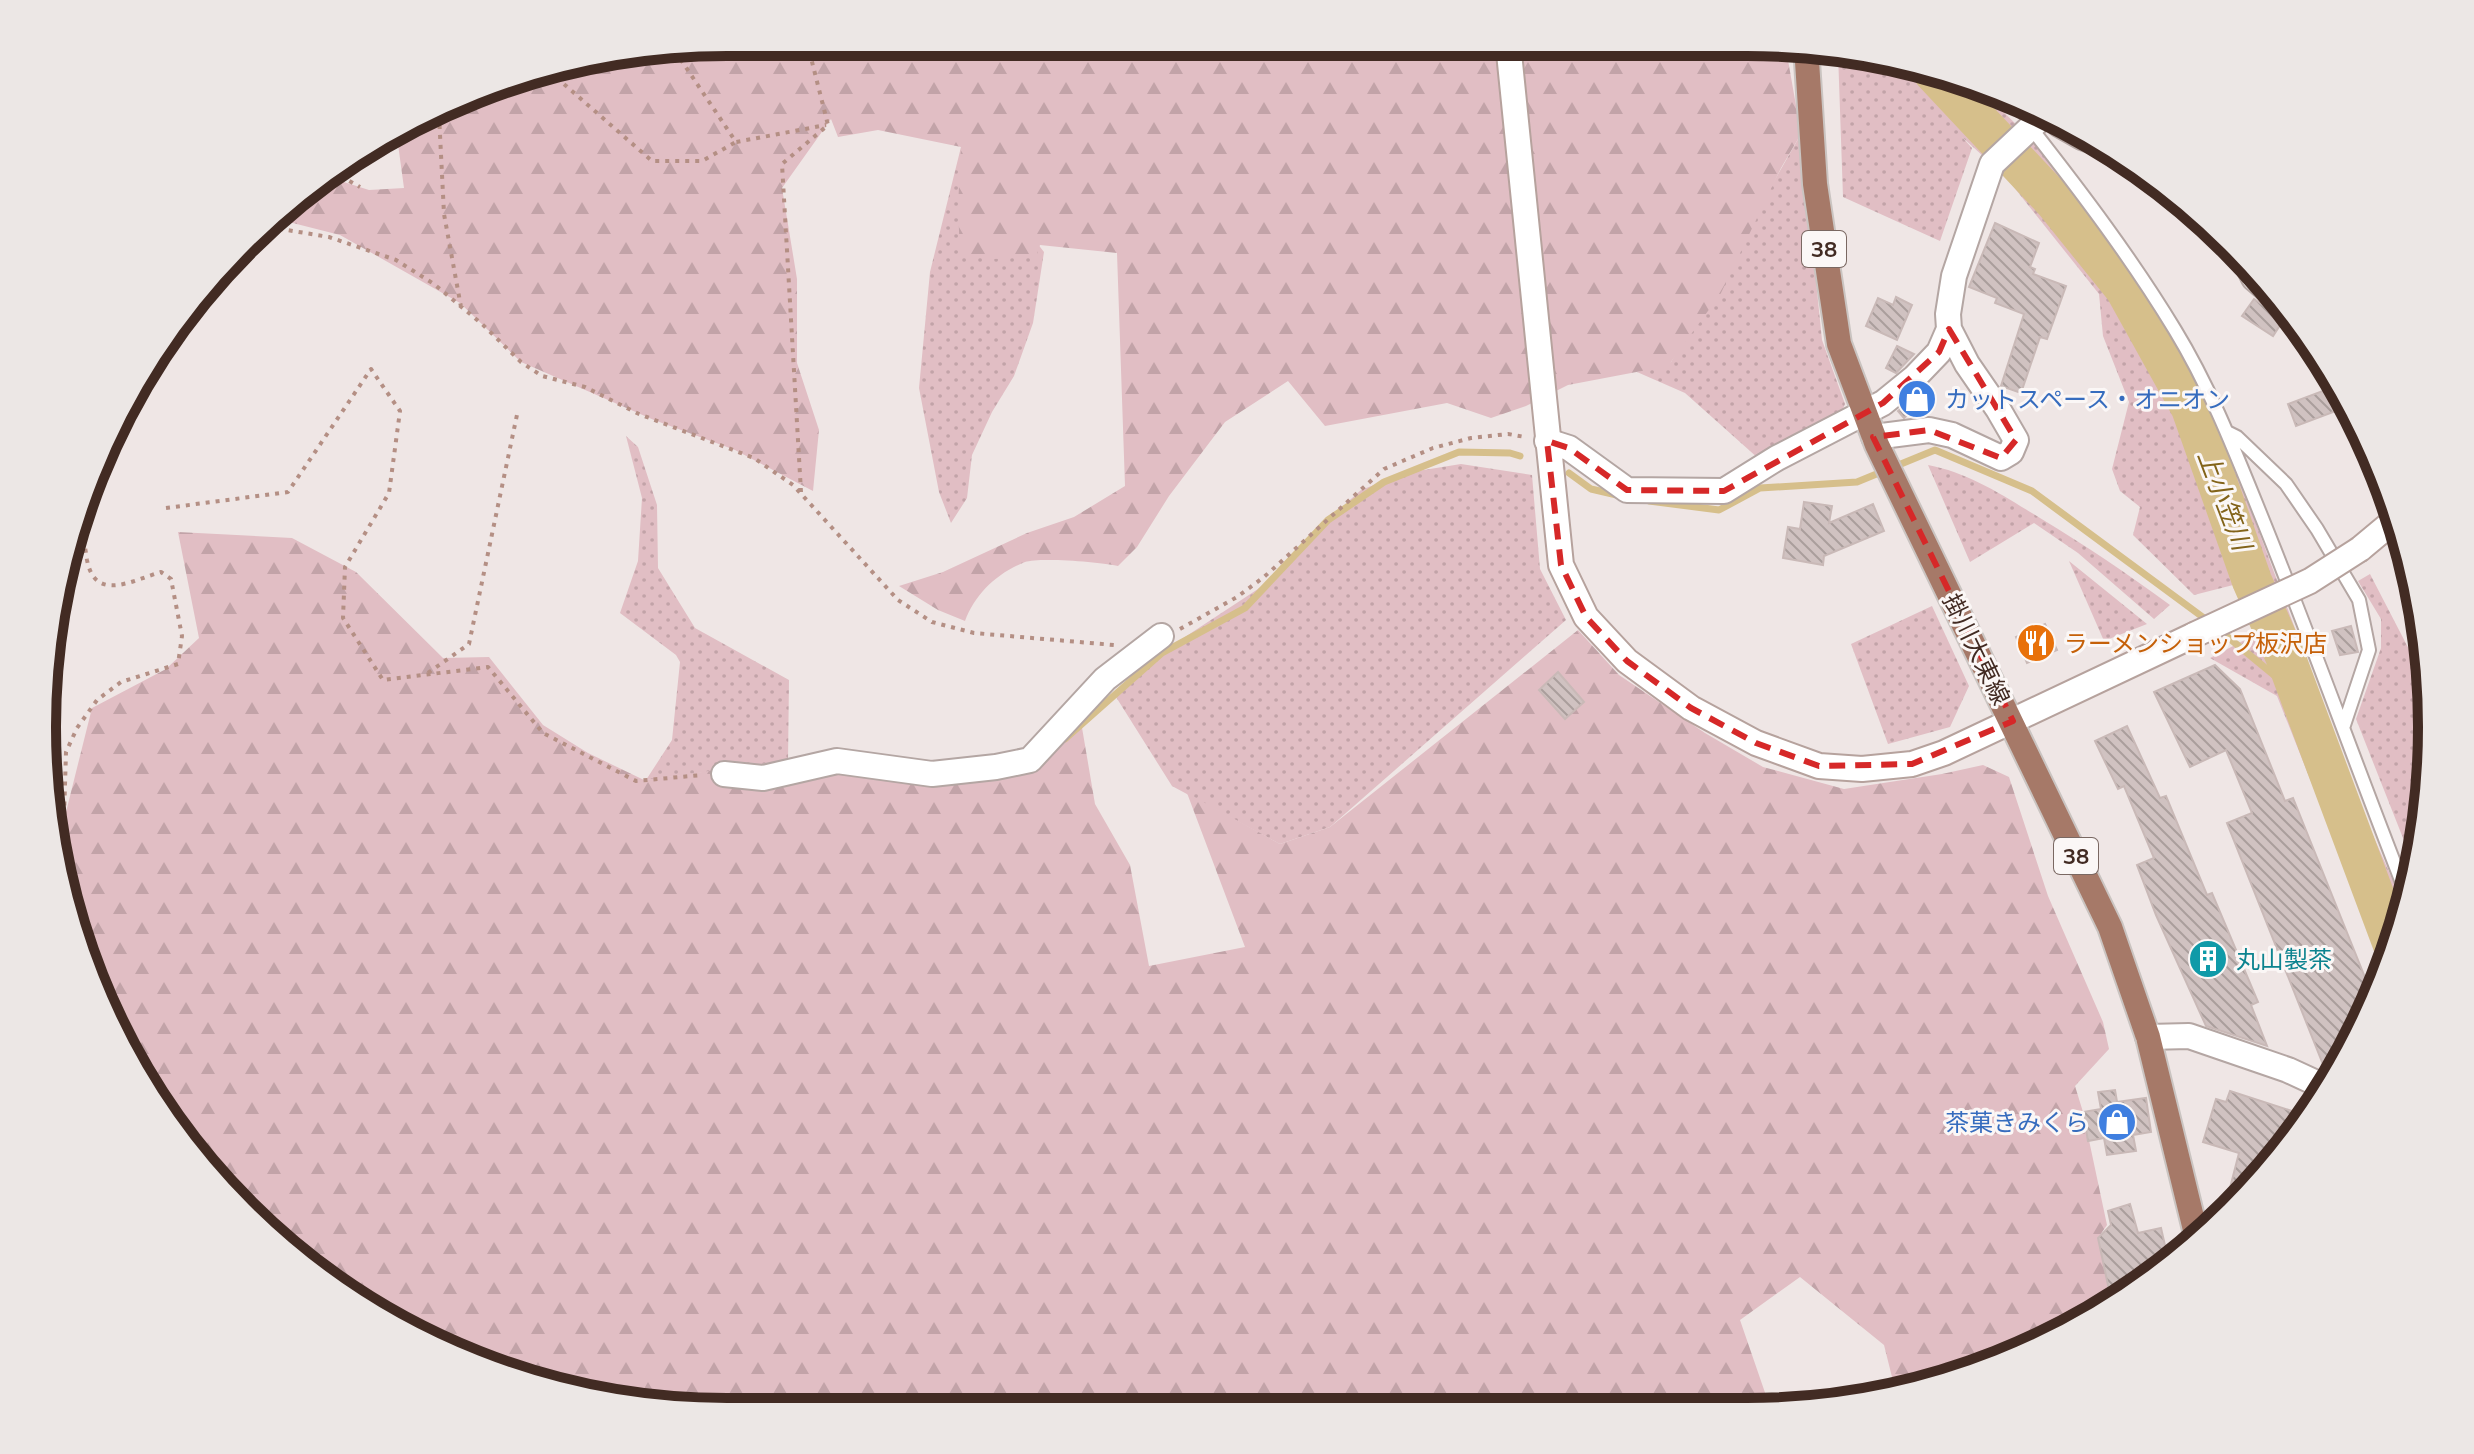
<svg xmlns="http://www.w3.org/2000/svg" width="2474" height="1454" font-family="Mulish,'Noto Sans JP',sans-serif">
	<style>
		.grass { fill: url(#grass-dots) }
		.forest { fill: url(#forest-firs) }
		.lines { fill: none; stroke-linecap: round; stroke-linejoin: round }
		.stream { stroke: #d6bf8b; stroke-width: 7 }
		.river { stroke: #d6bf8b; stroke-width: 40 }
		.building { fill: url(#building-back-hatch); stroke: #c9b9b7; stroke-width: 2 }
		.lane-casing { stroke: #b4a6a3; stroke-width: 16 }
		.street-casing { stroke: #b4a6a3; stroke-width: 28 }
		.secondary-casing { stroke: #b6a29d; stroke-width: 28 }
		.primary-casing { stroke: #cac4c1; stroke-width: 28 }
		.path { stroke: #b48f84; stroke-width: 4; stroke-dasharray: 4 6; stroke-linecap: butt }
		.lane { stroke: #fff; stroke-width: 12 }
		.street { stroke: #fff; stroke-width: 24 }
		.secondary { stroke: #fff; stroke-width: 24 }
		.primary { stroke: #a67968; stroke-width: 24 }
		.secondary-bridge-casing { stroke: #b6a29d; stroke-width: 28; stroke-linecap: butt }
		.secondary-bridge { stroke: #fff; stroke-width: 24 }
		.marked { fill: none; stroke: #d62828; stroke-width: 6; stroke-dasharray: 16 10; stroke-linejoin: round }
		.labels { text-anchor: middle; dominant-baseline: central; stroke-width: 6; stroke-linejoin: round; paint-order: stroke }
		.shield { fill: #fbf7f6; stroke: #7a6862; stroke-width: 2 }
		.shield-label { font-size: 22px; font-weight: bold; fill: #422b23 }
		.shop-label { font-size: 24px; fill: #366cbe; stroke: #fbf7f6; text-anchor: start }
		.food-label { font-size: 24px; fill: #c56008; stroke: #fbf7f6; text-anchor: start }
		.street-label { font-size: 24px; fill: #422b23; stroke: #fbf7f6 }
		.culture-label { font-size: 24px; fill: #0d838f; stroke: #fbf7f6; text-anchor: start }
		.water-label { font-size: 26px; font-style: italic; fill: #826319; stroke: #fbf7f6 }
		.rim { fill: none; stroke: #422b23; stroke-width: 10 }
	</style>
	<defs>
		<pattern id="grass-dots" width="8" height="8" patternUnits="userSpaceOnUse" patternTransform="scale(2)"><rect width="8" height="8" fill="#e1bec4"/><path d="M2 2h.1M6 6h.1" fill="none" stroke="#c2a3a8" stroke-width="1.8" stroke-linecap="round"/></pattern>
		<pattern id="forest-firs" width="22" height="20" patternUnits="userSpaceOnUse" patternTransform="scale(2)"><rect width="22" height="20" fill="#e1bec4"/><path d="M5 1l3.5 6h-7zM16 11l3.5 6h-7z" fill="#c2a3a8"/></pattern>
		<pattern id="building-back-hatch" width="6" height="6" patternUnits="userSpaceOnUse" patternTransform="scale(2)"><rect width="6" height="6" fill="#d0c2c1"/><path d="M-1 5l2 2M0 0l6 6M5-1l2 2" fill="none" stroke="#aa9e9c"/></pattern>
	</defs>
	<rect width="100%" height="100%" fill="#efe6e5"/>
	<path class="grass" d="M1838 53 1972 81 2026 134 2092 214 2162 321 2236 470 2367 822 2405 908 2386 970 2277 696 2210 658 2262 631 2241 583 2194 595 2133 535 2140 507 2120 491 2112 469 2129 402 2103 336 2099 294 2005 176 1962 137 1972 148 1940 241 1843 197Z
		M1801 134 1822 340 1845 404 1842 411 1759 459 1685 393 1637 372 1671 362Z
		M961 147 1044 252 1033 323 1014 376 992 412 972 455 967 498 951 523 939 492 919 388 930 272Z
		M626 436 638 447 657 505 658 568 695 628 789 680 788 761 646 780 672 740 680 662 676 655 620 613 638 561 642 498Z
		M1461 464 1532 475 1540 569 1566 620 1330 827 1280 844 1172 786 1116 697 1150 660 1261 587 1311 535 1361 490 1405 473Z
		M1928 465C1970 473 2004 496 2040 518 2085 545 2128 574 2170 605L2154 619 2078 553 2034 523 1970 562Z
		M2069 561 2147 624 2104 641Z
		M2370 574 2428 686 2432 727 2416 871 2356 719 2381 648V619L2358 581Z
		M1932 606 1969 686 1950 727 1888 744 1851 644Z"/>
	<path class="forest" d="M727 42 1268 43 1256 52 1272 43H1785L1801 134 1781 168 1721 293 1668 366 1568 385 1526 406 1491 418 1447 403 1325 426 1288 381 1225 422 1169 496 1137 547 1118 566C1102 562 1039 557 1025 562 997 573 975 594 965 621L938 610 899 586 943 572 1027 533 1074 517 1125 486 1117 253 1040 245 1036 257 993 259 960 254 958 207 961 147 878 130 838 137 831 119 782 188 797 279V363L819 430 813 491 735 450 654 420 521 362 460 303 340 235 277 219 310 183 325 176 369 190 404 188 397 137 507 78Z
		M178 532 292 538 356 572 443 658 489 657 543 725 588 753 644 780 789 760 932 774 1030 760 1079 710 1095 804 1130 865 1149 966 1245 947 1187 793 1280 844 1330 827 1578 630 1619 675 1705 733 1763 767 1844 789 1942 774 1983 765 2009 777 2048 896 2103 1022 2109 1049 2075 1086 2083 1112 2107 1225 2098 1238 2112 1304 2089 1320 1925 1389 1896 1393 1884 1345 1800 1277 1740 1320 1771 1410H682L506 1375 346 1296 183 1144 78 947 60 836 92 708 166 669 199 638Z"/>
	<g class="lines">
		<path class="stream" d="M1569 473 1591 489 1621 496
			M1649 501 1719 510 1760 488 1857 482 1935 450 2032 491 2208 621
			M2218 629 2297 694
			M1065 739 1162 653 1245 608 1328 520 1384 482 1459 452 1510 453 1520 456"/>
		<path class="river" d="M1933 72 2054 201 2125 289 2191 408 2252 581 2285 656 2393 945"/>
	</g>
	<path class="building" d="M1995 223 2039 243 2030 267 2035 269 2033 274 2066 286 2047 339 2040 337 2021 393 2001 386 2024 314 1995 303 1997 298 1969 287Z
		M1896 297 1912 305 1897 340 1866 326 1878 298 1893 305Z
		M2254 299 2284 319 2273 336 2242 316Z
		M1897 346 1914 354 1896 373 1886 368Z
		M1928 385 1934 391 1904 418 1898 411Z
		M2328 389 2336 411 2296 426 2288 404Z
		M1804 502 1832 506 1829 523 1873 504 1884 531 1824 556 1823 565 1783 558 1788 527 1800 529Z
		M2045 624 2057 650 2027 663 2016 637Z
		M2351 626 2358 652 2340 655 2332 631Z
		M2215 665 2240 689 2285 801 2293 798 2374 1000 2338 1067 2335 1059 2324 1067 2227 823 2252 813 2226 750 2190 767 2154 692Z
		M1558 672 1584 702 1565 719 1539 690Z
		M2127 726 2160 798 2166 796 2207 895 2212 893 2258 1002 2251 1005 2267 1046 2206 1026 2156 915 2137 865 2154 858 2124 786 2118 789 2095 741Z
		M2115 1090 2117 1102 2146 1098 2151 1132 2133 1135 2136 1151 2107 1155 2104 1138 2088 1141 2083 1112 2101 1109 2098 1092Z
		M2230 1091 2295 1112 2292 1121 2302 1124 2223 1215 2239 1153 2203 1142 2216 1099 2226 1102Z
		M2130 1204 2138 1233 2161 1228 2169 1263 2112 1304 2098 1238 2111 1225 2108 1211Z"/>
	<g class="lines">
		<g class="lane-casing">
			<path id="lane" d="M2031 128C2082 193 2132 259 2175 330 2211 389 2236 454 2262 518 2313 644 2358 771 2408 898
				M2227 432 2237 437 2286 484 2317 529 2359 600 2369 650 2343 728"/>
		</g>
		<g class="street-casing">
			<path id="street" d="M2059 124 2082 137 2093 141
				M2244 258 2254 278 2274 295
				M1874 437 1929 430 1952 435 2001 458 2011 452 2016 440 1998 409 1967 364 1949 329 1948 314 1954 276 1992 164 2043 116
				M1547 441 1569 448 1627 490 1724 491 1777 458 1883 403 1915 377 1939 352 1949 329
				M724 774 763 778 837 761 932 774 996 767 1030 760 1105 679 1161 636
				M2148 1037 2189 1036 2288 1070 2327 1088"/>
		</g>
		<g class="secondary-casing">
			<path id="secondary" d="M1508 43 1561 565 1586 617 1627 661 1691 708 1756 743 1819 766 1862 769 1912 764 1944 753 2194 635
				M2360 549 2396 519"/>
		</g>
		<g class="primary-casing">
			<path id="primary" d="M1806 46 1815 184 1839 344 1877 445 2110 927 2148 1037 2198 1242"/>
		</g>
		<path class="path" d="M807 42 828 125
			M675 51 736 142 826 125
			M549 71 652 161H702L736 142
			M439 115 444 214 461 307
			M332 171 360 187
			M269 227 329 237 396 260 434 284 482 324 521 362 542 376 585 387 639 414 754 458 793 485 898 600 932 622 974 633 1114 645
			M801 492 782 164 828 125
			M166 508 288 492 371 369 400 411 389 493 345 567 343 618 383 680 488 667 543 733 636 781 702 775
			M1180 629 1237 597 1264 577 1384 469 1433 448 1471 438 1508 434 1525 437
			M428 673 469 644 518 410
			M60 835 64 817 66 752 77 728 97 700 121 682 178 664 182 636 171 579 161 572C133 580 95 603 87 560 85 547 84 535 75 524"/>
		<use href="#lane" class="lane"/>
		<use href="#street" class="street"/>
		<use href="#secondary" class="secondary"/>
		<use href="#primary" class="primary"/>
		<g class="secondary-bridge-casing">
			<path id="secondary-bridge" d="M2194 635 2310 581 2360 549"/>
		</g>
		<use href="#secondary-bridge" class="secondary-bridge"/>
	</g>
	<path class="marked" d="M1949 329 2016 440 2001 458 1929 430 1873 437 2013 721 1912 764 1819 766 1756 743 1691 708 1627 661 1586 617 1561 565 1547 441 1569 448 1627 490 1724 491 1883 403 1939 352Z"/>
	<defs>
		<g id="shop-disc" transform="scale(2)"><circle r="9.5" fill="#3f7fe0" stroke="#fbf7f6"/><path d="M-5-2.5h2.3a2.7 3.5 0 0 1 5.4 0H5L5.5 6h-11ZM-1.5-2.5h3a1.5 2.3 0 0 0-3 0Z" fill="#fff"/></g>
		<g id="restaurant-disc" transform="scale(2)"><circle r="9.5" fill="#e8710a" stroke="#fbf7f6"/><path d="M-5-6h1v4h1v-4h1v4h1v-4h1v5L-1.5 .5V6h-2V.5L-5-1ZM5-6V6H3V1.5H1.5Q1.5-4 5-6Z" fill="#fff"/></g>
		<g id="building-disc" transform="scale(2)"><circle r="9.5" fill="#0f9aa8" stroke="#fbf7f6"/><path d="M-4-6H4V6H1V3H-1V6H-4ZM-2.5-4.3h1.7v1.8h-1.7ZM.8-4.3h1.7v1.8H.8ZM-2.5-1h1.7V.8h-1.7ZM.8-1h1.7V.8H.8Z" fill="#fff"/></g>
	</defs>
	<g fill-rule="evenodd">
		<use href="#shop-disc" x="1917" y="399"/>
		<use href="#restaurant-disc" x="2036" y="643"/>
		<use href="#building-disc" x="2208" y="959"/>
		<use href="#shop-disc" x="2117" y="1122"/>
	</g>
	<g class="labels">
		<g class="shield">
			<rect x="1802" y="231" width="44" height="36" rx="6"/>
			<rect x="2054" y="838" width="44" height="36" rx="6"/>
		</g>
		<g class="shield-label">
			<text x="1824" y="249">38</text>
			<text x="2076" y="856">38</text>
		</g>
		<g class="shop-label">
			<text x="1945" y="399">カットスペース・オニオン</text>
			<text x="2089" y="1122" text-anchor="end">茶菓きみくら</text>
		</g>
		<g class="food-label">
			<text x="2064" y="643">ラーメンショップ板沢店</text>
		</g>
		<g class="street-label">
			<text transform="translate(1977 649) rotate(64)">掛川大東線</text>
		</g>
		<g class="culture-label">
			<text x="2236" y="959">丸山製茶</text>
		</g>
		<g class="water-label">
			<text transform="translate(2225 500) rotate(69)">上小笠川</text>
		</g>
	</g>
	<path d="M0 0H2474V1454H0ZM727 56H1747A671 671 0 0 1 2418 727V727A671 671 0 0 1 1747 1398H727A671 671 0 0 1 56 727V727A671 671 0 0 1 727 56Z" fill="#ece7e5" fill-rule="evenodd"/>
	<path class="rim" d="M727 56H1747A671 671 0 0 1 2418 727V727A671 671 0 0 1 1747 1398H727A671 671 0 0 1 56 727V727A671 671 0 0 1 727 56Z"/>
</svg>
